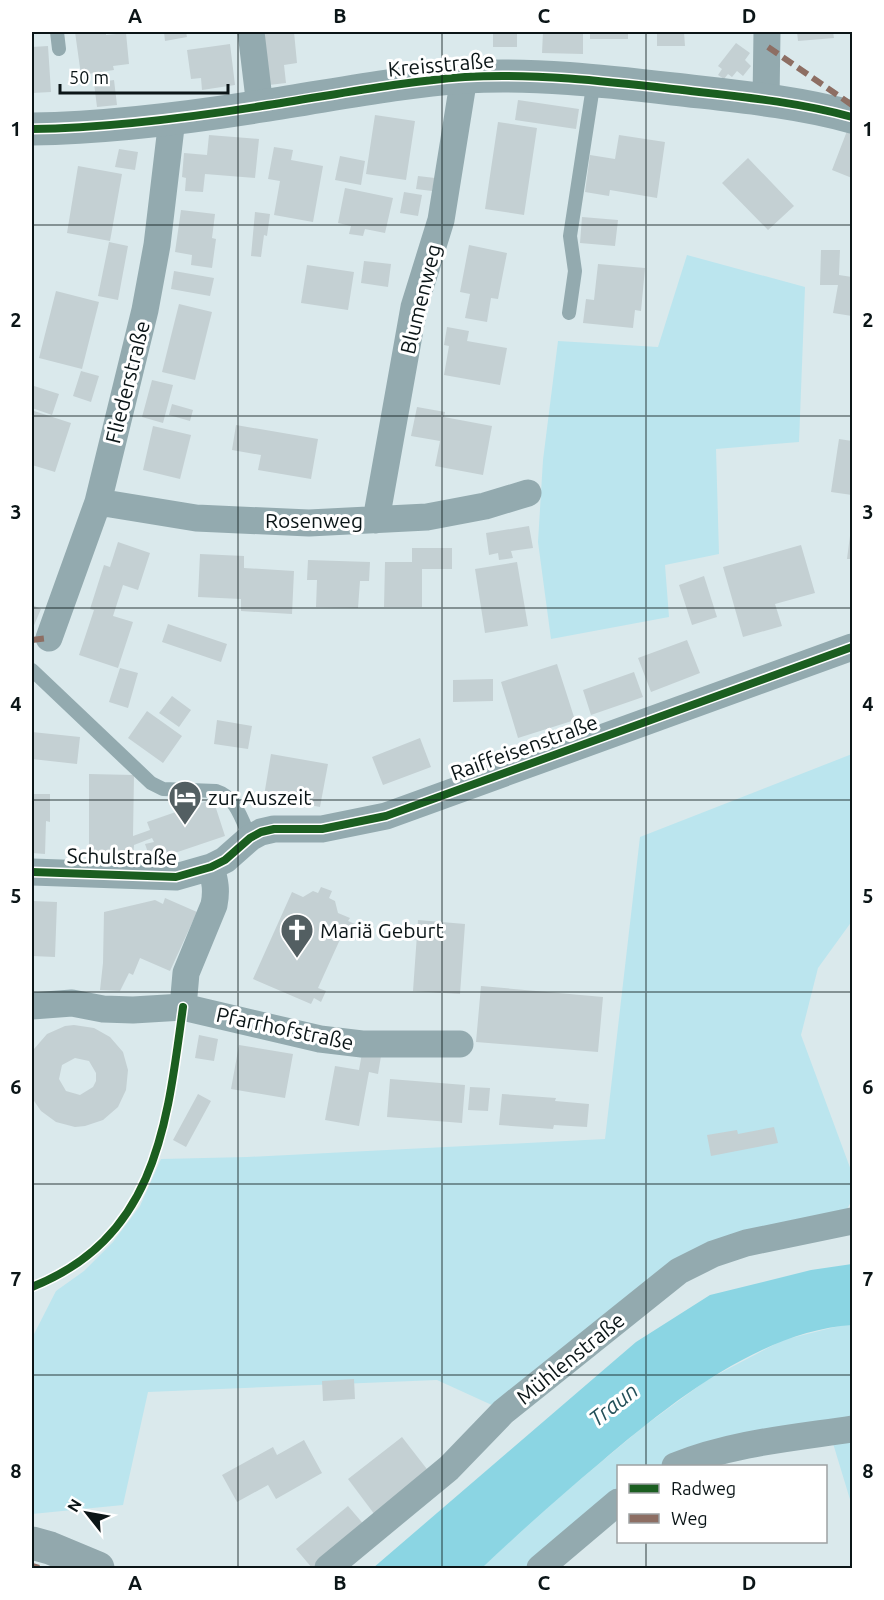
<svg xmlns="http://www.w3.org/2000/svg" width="884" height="1600" font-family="Ubuntu,sans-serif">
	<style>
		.green { fill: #bbe5ee }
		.water { fill: #8bd5e3 }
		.building { fill: #c4d0d3; fill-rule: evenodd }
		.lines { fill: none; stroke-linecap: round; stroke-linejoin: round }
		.service { stroke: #93aaaf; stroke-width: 14 }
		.minor { stroke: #93aaaf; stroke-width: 27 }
		.tertiary { stroke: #93aaaf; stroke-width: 33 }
		.secondary { stroke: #92a8ad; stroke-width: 33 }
		.quiet { stroke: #8d6e63; stroke-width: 6; stroke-dasharray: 12 6; stroke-linecap: butt }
		.cycleway-casing { stroke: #fff; stroke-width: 11 }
		.cycleway { stroke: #1b5e20; stroke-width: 8 }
		.grid { fill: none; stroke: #0b1517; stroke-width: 1.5; stroke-opacity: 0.55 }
		.labels { text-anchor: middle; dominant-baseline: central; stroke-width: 6; stroke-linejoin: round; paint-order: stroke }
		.street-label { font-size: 21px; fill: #0b1517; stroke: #fff }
		.poi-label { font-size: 21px; fill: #0b1517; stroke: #fff; text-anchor: start }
		.water-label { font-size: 22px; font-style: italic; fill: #25515a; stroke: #fff }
		.neatline { fill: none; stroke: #0b1517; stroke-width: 2 }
		.grid-label { font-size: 20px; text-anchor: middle; font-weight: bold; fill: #0b1517 }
	</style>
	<rect width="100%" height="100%" fill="#dae9ec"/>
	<path class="green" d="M687 255 805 287 799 442 716 449 719 554 665 565 669 617 551 639 538 542 543 460 558 341 658 347Z
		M852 754V921L818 968 801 1035 852 1173V1200L845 1213 734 1238 494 1406 437 1380 148 1392 123 1505 32 1514V1338L56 1291 84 1271 113 1242 140 1206 161 1159 247 1157 605 1139 640 837Z
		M843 1325H852V1423L695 1451 659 1466H618V1494L530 1568H482L533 1519 643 1427 707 1380 783 1340Z
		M852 1436V1506L832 1440Z"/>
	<path class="water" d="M852 1264V1325C760 1331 669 1404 601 1462 560 1496 521 1531 482 1568H373L636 1342 710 1295 811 1270Z"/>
	<path class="building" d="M75 32H106V35L126 33 129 64 113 66 114 70 81 75Z
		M164 32H186L187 37 165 41Z
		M263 32H294L297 63 284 65 286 83 269 85Z
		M493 32H517V47H493Z
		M543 32H583V54L542 53Z
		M590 32H628V39H590Z
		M657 32H684L685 46H657Z
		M797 32H833L834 38 798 41Z
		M736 43 750 53 745 60 751 66 743 76 737 71 732 77 728 74 724 79 718 75 722 69 718 66Z
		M230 44 235 85 202 90 201 78 191 79 187 50Z
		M48 46 51 92 32 93V47Z
		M114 80 117 105 97 107 94 83Z
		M518 100 579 109 576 129 515 120Z
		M375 115 415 121 406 180 366 174Z
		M498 122 537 128 524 215 485 209Z
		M847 131 852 133V178L832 170Z
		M209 135 259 139 255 178 205 174 203 192 185 191 186 178 182 177 184 153 207 155Z
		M619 135 665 142 657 198 610 190 609 196 585 192 590 155 615 159Z
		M274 147 293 150 291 160 323 166 313 222 274 215 280 181 268 179Z
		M119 149 138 152 135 170 115 167Z
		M340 156 365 161 361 185 335 180Z
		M748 158 794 206 768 230 722 183Z
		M78 166 122 174 110 241 67 233Z
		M418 176 435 178 432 191 416 189Z
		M345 188 393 198 385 233 365 229 363 236 349 234 351 226 338 223Z
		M404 192 422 195 418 216 400 213Z
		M181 210 215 214 212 238 216 239 212 268 191 265 192 255 175 252Z
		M255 212 270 214 267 236 264 235 261 257 251 256Z
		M582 217 618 220 615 246 580 243Z
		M109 242 128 246 118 300 98 296Z
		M469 245 507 253 498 299 491 298 487 322 465 318 470 294 460 292Z
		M821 250H840L839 275 852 277V316L833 313 838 285H820Z
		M364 261 391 264 388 287 361 283Z
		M598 264 645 268 641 311 635 310 633 328 583 323 586 299 594 300Z
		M307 265 354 272 348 310 301 303Z
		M174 271 214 278 210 296 171 289Z
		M56 291 99 302 82 369 39 358Z
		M179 304 212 312 195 380 162 372Z
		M447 327 469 331 467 341 507 348 500 385 444 375 449 346 444 345Z
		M81 371 99 376 91 402 73 396Z
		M152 380 173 385 163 423 142 417Z
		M34 386 59 394 52 415 32 408V392Z
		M172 404 193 410 190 421 169 415Z
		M417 407 445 412 444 417 492 426 483 475 435 466 440 441 411 436Z
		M34 411 71 423 55 472 32 465V419Z
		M236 425 318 439 311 479 258 470 261 455 232 450Z
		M153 426 191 435 180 479 143 470Z
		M839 439 852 441V495L831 492Z
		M529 526 533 548 511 551 513 558 499 560 498 553 489 555 486 533Z
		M851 528H852V559H847Z
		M118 542 150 553 138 590 123 585 113 616 133 622 118 668 79 655 94 610 90 609 104 565 110 567Z
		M801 545 815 593 775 604 782 626 743 637 723 567Z
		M412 548H452V569H422V607H384L385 562H412Z
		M200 554 244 556V568L294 571 292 614 241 611V599L198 597Z
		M308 560 370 562 369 581H360L358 608 316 607 317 580H307Z
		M517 562 528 626 485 633 475 569Z
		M704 576 717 617 692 625 679 585Z
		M32 605 41 609 32 630Z
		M168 624 227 644 221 662 162 642Z
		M687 640 700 673 651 692 638 658Z
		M557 664 575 720 518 738 501 682Z
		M120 668 138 673 128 708 109 702Z
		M634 672 643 697 591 715 583 690Z
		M493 679V701L453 702V680Z
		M172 696 191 710 179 727 159 713Z
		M147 711 182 736 163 763 128 738Z
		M217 720 252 726 248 749 214 744Z
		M32 732 80 737 77 764 32 759Z
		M420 738 431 767 383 785 372 757Z
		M271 754 328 764 320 807 264 796Z
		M89 774 134 775 133 836 150 830 147 822 213 799 225 836 151 861 145 844 154 842 152 838 134 845 133 860H89Z
		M32 794H50V822L46 821 45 854 32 853Z
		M321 887 332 891 329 898 335 901 338 913 350 918 348 921 355 924 349 938 342 935 318 988 326 991 321 1002 314 998 311 1004 253 979 292 892 303 897 313 891 318 893Z
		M165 898 197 912 170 971 140 958 133 975 129 973 120 991 100 990 103 963 104 912 155 900 163 904Z
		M32 901 57 902 55 957 32 956Z
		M418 920 465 924 460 994 413 991Z
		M481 986 603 997 598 1052 476 1042Z
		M74 1025 94 1028 110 1037 123 1052 128 1070 126 1090 118 1107 103 1120 85 1126 75 1127 56 1122 41 1111 32 1098V1054L34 1049 47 1034 65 1026ZM75 1058 89 1061 96 1073V1081L93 1087 80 1095 66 1091 59 1079 62 1065Z
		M199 1035 218 1039 214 1061 195 1058Z
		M239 1045 293 1054 285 1098 231 1089Z
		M362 1053 381 1056 378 1074 369 1072 359 1126 325 1120 335 1066 359 1070Z
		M390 1079 465 1085 462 1123 387 1117Z
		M470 1087 490 1088 488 1111 468 1110Z
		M198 1094 211 1101 186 1147 173 1140Z
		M502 1094 556 1098 555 1101 589 1104 587 1127 554 1125 553 1129 499 1125Z
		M774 1127 778 1143 711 1156 707 1135 737 1130 738 1134Z
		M354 1379 355 1399 323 1401 322 1381Z
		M402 1437 430 1473 375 1515 348 1479Z
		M304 1440 322 1473 276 1499 268 1485 237 1502 222 1475 273 1447 277 1455Z
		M348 1506 366 1527 316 1568H312L296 1549Z"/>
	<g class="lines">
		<path class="service" d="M57 32 59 49
			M569 313 575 271 570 236 594 80
			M32 670 151 783 163 789 216 791C236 797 242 820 250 838"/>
		<path class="minor" d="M251 32 260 107
			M766 100 767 32
			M98 502 196 518 309 523 427 517 485 506 528 493
			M376 520 414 307 441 220 464 77
			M49 638 98 502 145 310 157 245 172 119
			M32 872 176 877 211 867 225 860 250 838 261 832 274 829H322L386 816 852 647
			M32 1006 72 1003 103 1009 133 1010 183 1007 320 1039 362 1044H460
			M183 1007 186 973 214 905C217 890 215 881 211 867
			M675 1466C732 1443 792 1438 852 1429
			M328 1568 449 1468 503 1412 679 1271 713 1254 746 1243 852 1221
			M540 1568 618 1502"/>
		<path class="tertiary" d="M32 129C108 128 186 118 262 106 329 96 397 82 465 77 534 73 604 81 673 89 733 96 794 101 852 117"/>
		<path class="secondary" d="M32 1543 50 1548 98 1568"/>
		<path class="quiet" d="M768 47 852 105
			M32 640 49 638
			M32 1566 39 1568"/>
		<g class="cycleway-casing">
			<path id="cycleway" d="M32 129C108 128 186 118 262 106 329 96 397 82 465 77 534 73 604 81 673 89 733 96 794 101 852 117
				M32 872 176 877 211 867 225 860 250 838 261 832 274 829H322L386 816 852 647
				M32 1287C157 1237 167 1124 183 1007"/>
		</g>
		<use href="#cycleway" class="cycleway"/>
	</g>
	<path class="grid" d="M238 32V1568M442 32V1568M646 32V1466M32 225H852M32 416H852M32 608H852M32 800H852M32 992H852M32 1184H852M32 1375H852M646 1542V1568"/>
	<defs>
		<g id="hotel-pin" transform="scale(1.725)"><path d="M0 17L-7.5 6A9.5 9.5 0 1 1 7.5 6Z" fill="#535f62" stroke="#fff"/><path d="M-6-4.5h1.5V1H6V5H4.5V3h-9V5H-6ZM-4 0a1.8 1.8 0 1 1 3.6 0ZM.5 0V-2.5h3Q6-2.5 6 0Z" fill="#fff"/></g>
		<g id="church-pin" transform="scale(1.725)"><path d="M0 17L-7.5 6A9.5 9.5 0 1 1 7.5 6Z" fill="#535f62" stroke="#fff"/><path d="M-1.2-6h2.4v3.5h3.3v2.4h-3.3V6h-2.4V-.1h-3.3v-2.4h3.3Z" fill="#fff"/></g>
	</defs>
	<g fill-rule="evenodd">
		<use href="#hotel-pin" x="185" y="797"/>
		<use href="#church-pin" x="297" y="930"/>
	</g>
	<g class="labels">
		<g class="street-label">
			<text transform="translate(441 64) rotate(-5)">Kreisstraße</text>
			<text transform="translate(420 299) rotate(-76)">Blumenweg</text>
			<text transform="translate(127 382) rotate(-76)">Fliederstraße</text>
			<text x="314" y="520">Rosenweg</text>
			<text transform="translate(524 747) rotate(-20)">Raiffeisenstraße</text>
			<text transform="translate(122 856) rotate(1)">Schulstraße</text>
			<text transform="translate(285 1028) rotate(12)">Pfarrhofstraße</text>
			<text transform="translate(570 1358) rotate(-39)">Mühlenstraße</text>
		</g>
		<g class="poi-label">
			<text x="208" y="797">zur Auszeit</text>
			<text x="320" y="930">Mariä Geburt</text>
		</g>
		<g class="water-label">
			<text transform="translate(613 1404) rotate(-38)">Traun</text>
		</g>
	</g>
	<rect width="884" height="1600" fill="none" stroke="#ffffff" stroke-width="66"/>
	<rect x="617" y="1465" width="210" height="78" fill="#ffffff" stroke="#9da1a2" stroke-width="1.5"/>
	<rect x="629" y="1484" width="30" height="9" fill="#1b5e20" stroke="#9da1a2" stroke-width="1.5"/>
	<text x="671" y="1495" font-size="18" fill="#0b1517">Radweg</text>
	<rect x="629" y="1514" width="30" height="9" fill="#8d6e63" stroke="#9da1a2" stroke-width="1.5"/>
	<text x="671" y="1525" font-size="18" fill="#0b1517">Weg</text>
	<g transform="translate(87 1513) rotate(301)" stroke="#ffffff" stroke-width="4.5" paint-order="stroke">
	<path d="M0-4.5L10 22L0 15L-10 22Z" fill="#0b1517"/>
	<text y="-9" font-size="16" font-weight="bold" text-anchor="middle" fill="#0b1517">N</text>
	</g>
	<path d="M60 84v9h168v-9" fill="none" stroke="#0b1517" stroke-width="3"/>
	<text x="69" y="84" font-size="18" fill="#0b1517" stroke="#ffffff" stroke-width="4.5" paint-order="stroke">50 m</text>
	<rect x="33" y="33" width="818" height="1534" class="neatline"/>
	<g class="grid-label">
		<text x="135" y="23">A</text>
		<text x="340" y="23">B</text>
		<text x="544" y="23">C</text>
		<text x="749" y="23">D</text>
		<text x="16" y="136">1</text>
		<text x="868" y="136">1</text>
		<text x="16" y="327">2</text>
		<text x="868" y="327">2</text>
		<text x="16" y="519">3</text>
		<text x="868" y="519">3</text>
		<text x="16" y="711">4</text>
		<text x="868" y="711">4</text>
		<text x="16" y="903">5</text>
		<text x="868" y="903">5</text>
		<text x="16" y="1094">6</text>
		<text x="868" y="1094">6</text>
		<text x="16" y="1286">7</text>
		<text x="868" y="1286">7</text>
		<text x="16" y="1478">8</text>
		<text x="868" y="1478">8</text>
		<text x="135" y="1590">A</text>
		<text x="340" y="1590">B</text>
		<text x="544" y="1590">C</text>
		<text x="749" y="1590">D</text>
	</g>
</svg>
